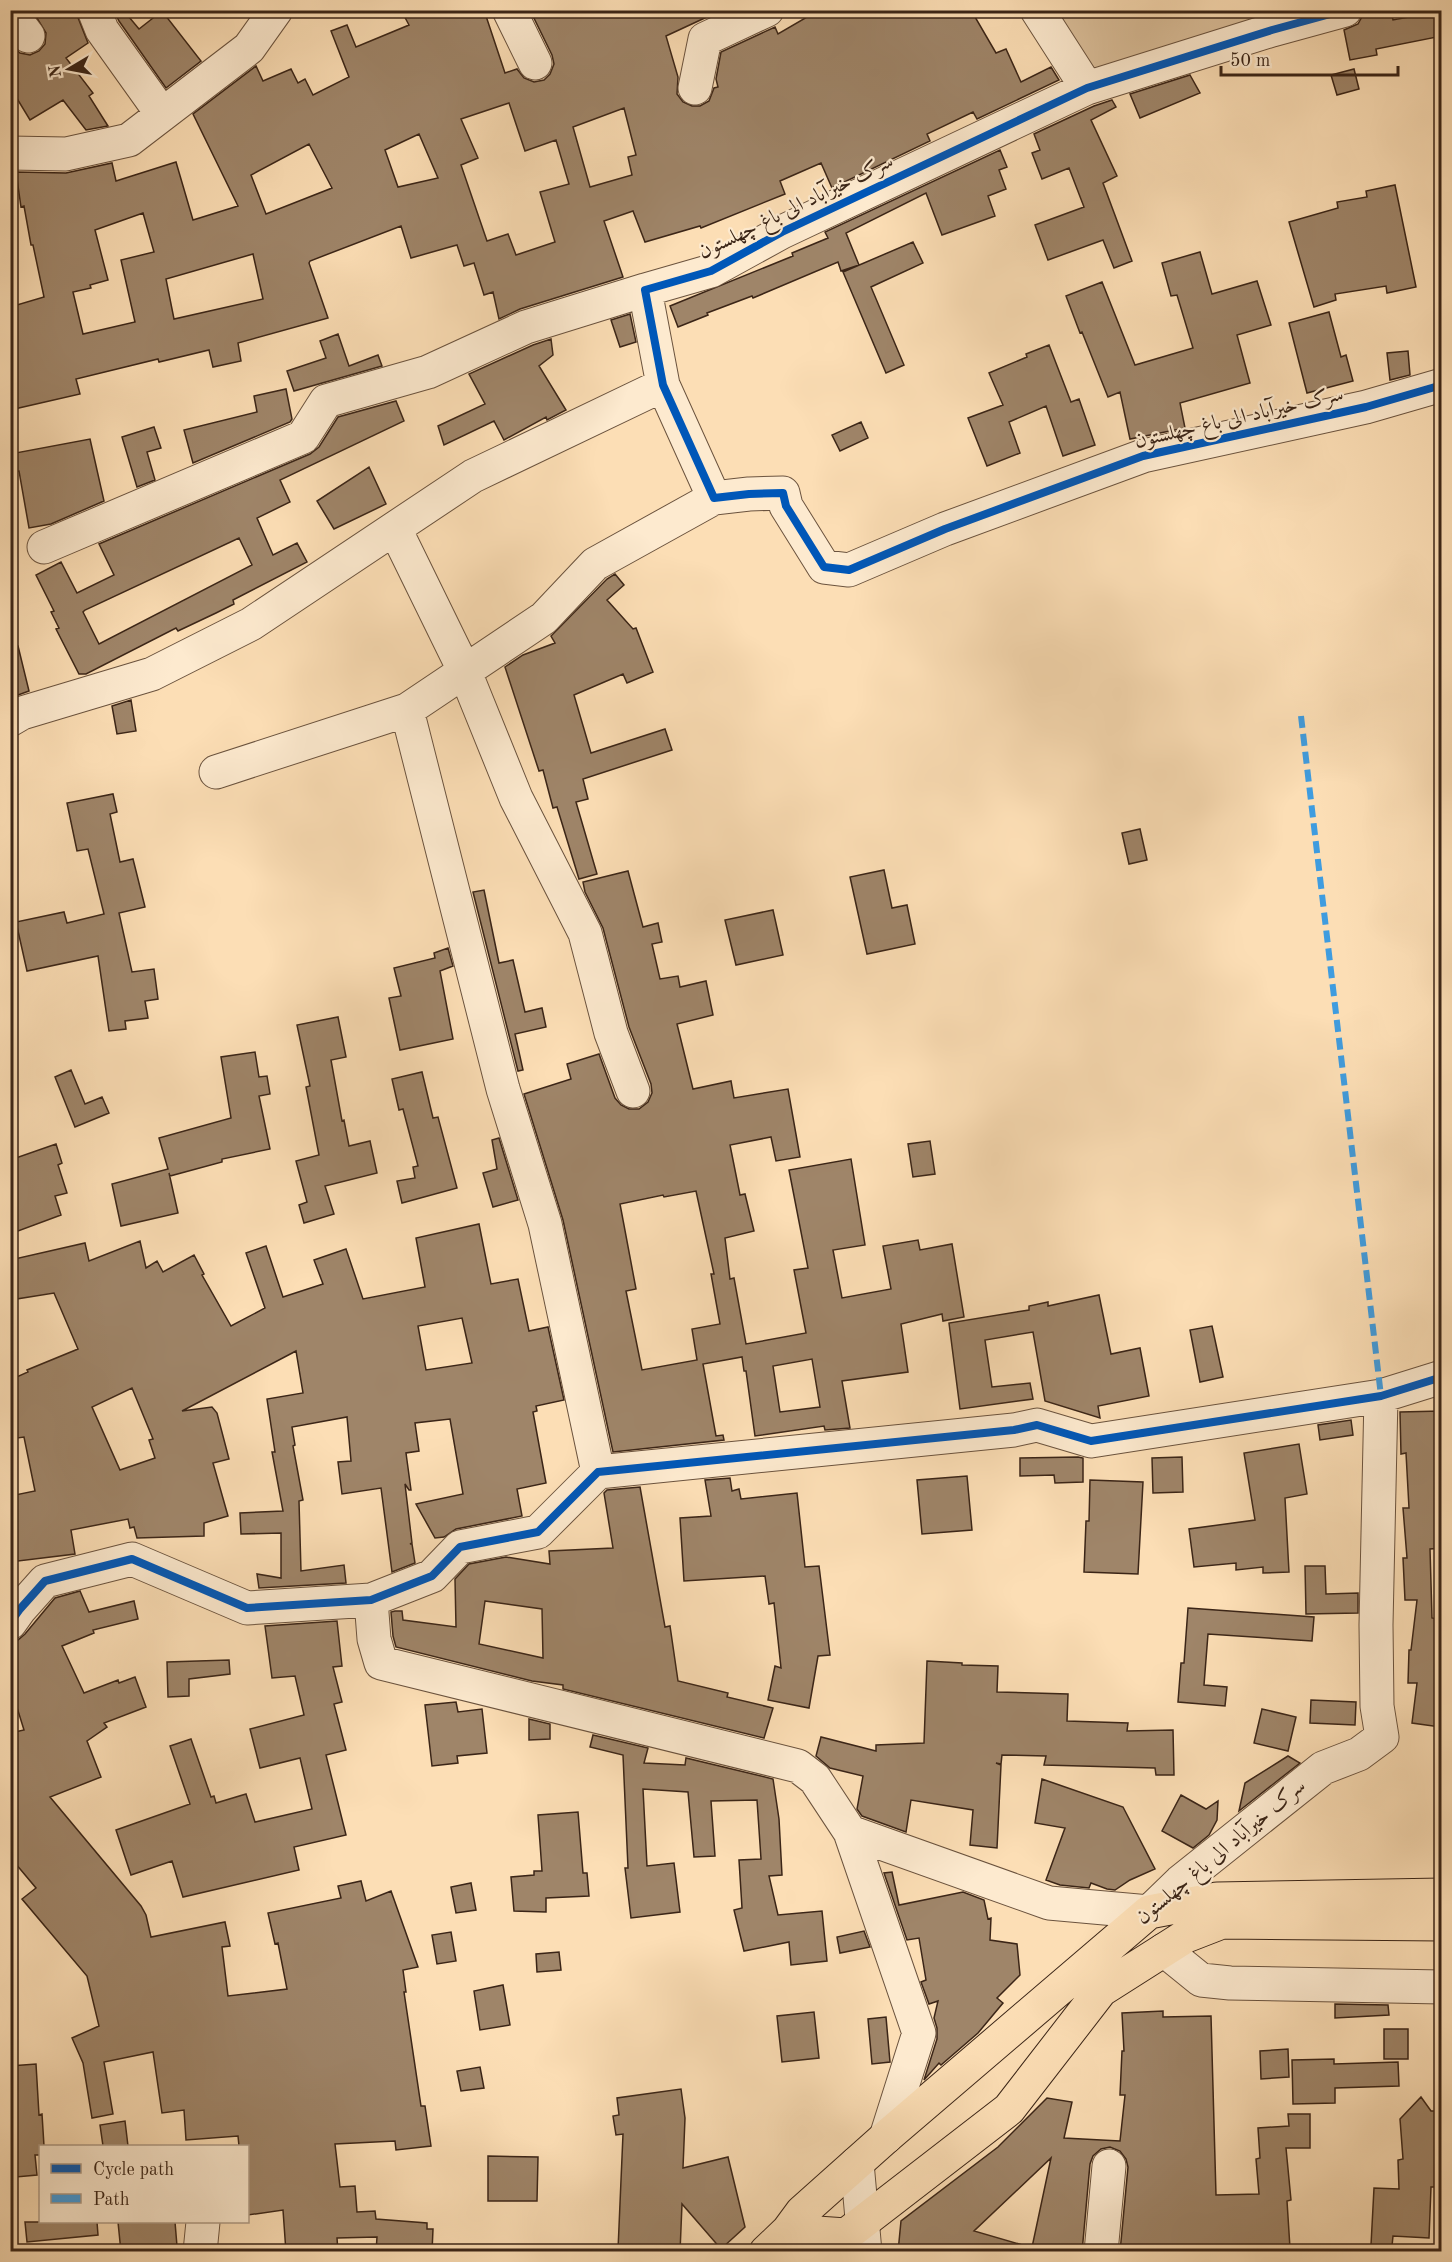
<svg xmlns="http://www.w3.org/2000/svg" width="1452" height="2262" font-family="'Old Standard TT',Amiri,serif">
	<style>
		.green { fill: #dbbf9a; stroke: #8b7258; stroke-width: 1.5 }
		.building { fill: #9f8569; stroke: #3b2517; stroke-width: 1.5; fill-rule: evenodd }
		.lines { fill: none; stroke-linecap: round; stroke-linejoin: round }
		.minor-casing { stroke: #6b533e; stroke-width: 35 }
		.major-casing { stroke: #3b2517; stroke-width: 35 }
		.minor { stroke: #fdeacf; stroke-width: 33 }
		.major { stroke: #fcdeb5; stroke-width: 33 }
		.quiet { stroke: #3f9cdf; stroke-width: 6; stroke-dasharray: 12 6; stroke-linecap: butt }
		.cycleway-casing { stroke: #fdeacf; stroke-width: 11 }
		.cycleway { stroke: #0057b8; stroke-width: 8 }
		.labels { text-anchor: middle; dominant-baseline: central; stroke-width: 4.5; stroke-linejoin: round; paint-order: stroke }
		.street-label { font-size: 21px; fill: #3b2517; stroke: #fdeacf }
	</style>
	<rect width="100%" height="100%" fill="#fcdeb5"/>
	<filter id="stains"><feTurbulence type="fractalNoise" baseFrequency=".00333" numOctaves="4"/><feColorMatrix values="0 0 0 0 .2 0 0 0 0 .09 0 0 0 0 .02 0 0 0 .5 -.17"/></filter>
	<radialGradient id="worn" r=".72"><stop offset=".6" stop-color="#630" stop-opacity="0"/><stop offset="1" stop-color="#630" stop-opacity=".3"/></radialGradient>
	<path class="green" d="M1043 11H1345L1087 88Z"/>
	<path class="building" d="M32 10H75L88 43 66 58 93 93 89 96 108 126 86 130 63 100 30 120 10 87V44L20 53 30 55 39 51 45 44 46 33Z
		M401 10H484L505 73 517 69 524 78 534 82 544 80 550 74 554 64 552 55 530 10H722L666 36 678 77 677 94 683 102 692 106H700L709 101 714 88 718 87 716 79 721 52 775 27 778 34 819 10H971L996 53 1006 49 1021 82 1051 67 1059 80 977 119 973 112 927 134 930 141 832 188 821 163 780 181 785 194 701 228 700 226 645 242 633 211 604 221 623 277 520 309 499 319 493 292 484 295 474 263 464 266 457 245 411 258 401 226 310 261 309 263 328 318 238 343 241 361 213 367 209 350 159 362 158 359 76 379 80 394 10 410V307L44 297 33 245H31L24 206 21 207 16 172 66 173 112 163 116 181 176 162 193 220 238 206 193 114 256 66 263 81 291 69 298 83 305 79 313 95 349 77 331 31 347 25 356 47 409 25ZM509 103 525 151 556 140 569 184 540 192 555 242 516 255 508 234 487 241 461 165 478 158 461 119ZM624 108 636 155 628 157 632 175 590 187 573 127ZM419 134 438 178 398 187 385 150ZM309 144 332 188 266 214 251 175ZM143 213 154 252 121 260 135 322 83 334 73 292 91 288 90 285 108 280 95 230ZM253 254 263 299 174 319 166 279Z
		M1391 10 1393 20 1442 11V36L1376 49 1377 55 1350 60 1344 30 1358 24 1363 15Z
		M124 11 139 29 162 11 201 61 166 88 119 21 117 17Z
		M1354 69 1359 89 1337 95 1331 75Z
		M1190 75 1200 93 1140 118 1130 94Z
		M1112 100 1116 107 1091 120 1117 176 1103 183 1132 261 1114 268 1103 240 1048 260 1035 225 1084 207 1069 168 1042 179 1032 153 1040 150 1034 134 1094 106Z
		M1000 150 1007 167 999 170 1006 189 988 196 995 216 942 235 926 193 846 233 859 265 841 271 838 262 753 298 752 296 707 313 708 315 678 327 670 306 793 256 792 253 828 238 825 232Z
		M1395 185 1416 287 1387 293 1386 286 1335 294 1336 300 1314 307 1289 222 1338 208 1337 202 1367 197 1366 191Z
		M913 242 923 263 871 287 904 365 886 373 843 272Z
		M1200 252 1212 294 1257 281 1271 325 1237 335 1250 383 1180 403 1185 428 1130 439 1120 392 1108 397 1082 332 1080 333 1066 296 1102 282 1135 365 1193 348 1177 295 1171 296 1162 263Z
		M1329 312 1341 357 1346 355 1353 381 1307 393 1289 323Z
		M630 314 636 342 620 347 611 320Z
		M338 334 349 366 378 355 382 366 294 391 287 371 326 358 320 341Z
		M551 339 553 355 539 366 566 410 547 420 546 417 504 440 494 421 444 445 438 426 485 404 469 374 533 345Z
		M1049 345 1071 402 1079 399 1095 445 1063 456 1046 406 1009 422 1020 453 987 466 968 418 1003 405 989 373 1027 357 1026 354Z
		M1408 351 1410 375 1390 380 1387 353Z
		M286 389 292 419 290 422 193 463 184 430 257 412 254 396Z
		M396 401 404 421 280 480 290 502 257 518 273 555 297 543 307 562 233 600 234 604 216 613 178 631 176 628 86 674H79L56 629 59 628 51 612 54 611 36 575 61 562 77 593 114 575 99 544 310 454 319 447 338 417ZM239 538 252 565 99 644 83 612 85 610Z
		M861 422 868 438 840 451 832 435Z
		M154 427 161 448 147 452 155 480 137 487 122 437Z
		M90 439 104 501 51 524 29 528 19 471 10 472V454Z
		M369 467 386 504 334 529 317 501Z
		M615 574 624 585 607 600 633 629 636 628 653 672 627 683 623 674 574 695 591 753 665 729 672 750 583 779 588 799 576 802 597 874 579 879 557 807 553 808 543 770 539 771 505 667 523 655 555 643 551 636 607 579Z
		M18 646 29 691 10 698V647Z
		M131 700 136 731 117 734 112 706Z
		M113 794 117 812 110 814 120 862 133 859 145 907 119 913 132 972 154 969 158 999 145 1001 148 1018 125 1021 126 1029 109 1031 98 956 27 971 16 922 64 912 67 923 104 914 88 849 77 851 67 803Z
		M1140 829 1147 860 1129 864 1122 833Z
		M884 870 892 908 907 905 915 944 867 954 850 877Z
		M628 871 643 927 658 923 662 942 652 944 660 979 678 976 680 987 706 981 713 1015 677 1024 693 1089 731 1081 734 1098 788 1089 800 1157 776 1161 771 1137 730 1145 740 1195 745 1194 754 1231 725 1238 730 1279 734 1278 746 1344 806 1333 794 1270 808 1268 789 1170 851 1159 865 1245 833 1250 842 1298 891 1289 883 1246 918 1240 920 1250 952 1244 964 1317 943 1321 942 1314 901 1324 908 1372 842 1381 850 1428 825 1430 824 1426 755 1436 746 1371H744L742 1357 703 1364 716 1436 723 1435 724 1440 613 1452 563 1220 524 1094 571 1079 567 1064 599 1054 615 1098 621 1105 629 1109H639L648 1102 652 1093 651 1084 629 1027 603 928 585 892 583 882ZM696 1191 714 1274H711L720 1324 692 1329 697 1360 642 1370 626 1291 636 1289 620 1204 663 1195 664 1197ZM812 1359 820 1407 780 1412 773 1366Z
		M484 890 499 963 513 960 525 1012 542 1008 546 1027 515 1034 523 1070 518 1071 473 892Z
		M773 910 783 955 736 965 725 920Z
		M448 948 453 966 440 971 453 1039 400 1050 389 998 401 996 394 968 435 958 434 953Z
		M338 1017 346 1057 331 1060 342 1121 344 1120 349 1146 370 1141 377 1173 325 1186 334 1214 304 1223 299 1205 307 1202 296 1161 319 1155 306 1087 310 1086 297 1025Z
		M255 1052 259 1077 267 1076 270 1094 259 1096 270 1149 222 1159V1162L170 1176 169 1173 178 1213 121 1226 112 1184 168 1169 159 1138 231 1118 221 1057Z
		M71 1070 85 1104 102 1097 109 1113 75 1127 55 1077Z
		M422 1072 433 1118 438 1117 457 1188 402 1203 397 1181 415 1178 413 1167 418 1166 403 1109 399 1110 392 1079Z
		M499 1138 518 1200 493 1207 483 1173 497 1169 492 1140Z
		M930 1141 935 1174 913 1177 908 1144Z
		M56 1144 62 1163 58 1165 67 1193 55 1196 61 1215 10 1234V1160Z
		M479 1224 491 1284 518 1279 529 1331 548 1327 564 1400 536 1406 537 1411 533 1412 546 1483 517 1489 522 1516 456 1529 444 1537 435 1538 416 1504 463 1494 450 1419 415 1423 419 1451 406 1453 411 1490H409L405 1484 412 1543 410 1544H412L415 1563 392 1572 381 1488 342 1494 338 1462 351 1461 347 1417 292 1427 295 1445 293 1446 303 1500 299 1501 301 1571 344 1565 346 1583 259 1588 257 1574 281 1578V1533L241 1534 240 1513 283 1511 272 1452H275L267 1399 303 1393 296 1351 182 1411 212 1407 217 1413 229 1459 213 1463 228 1516 204 1523V1536L137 1538 134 1527 130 1528 128 1519 71 1530 75 1554 10 1562V1496L35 1491 24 1437 10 1439V1380L28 1372 27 1370 78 1349 54 1293 10 1300V1260L85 1243 89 1261 140 1241 146 1268 157 1261 163 1272 194 1255 204 1274 202 1275 231 1326 265 1308 246 1253 266 1246 283 1297 323 1284 314 1260 346 1249 363 1299 425 1287 416 1238ZM462 1318 472 1363 426 1370 418 1326ZM132 1388 153 1439 149 1440 155 1458 120 1470 92 1407Z
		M1099 1295 1111 1354 1140 1348 1149 1396 1098 1406 1100 1418 1045 1401 1033 1332 985 1340 992 1387 1030 1383 1033 1399 960 1409 949 1323 1029 1310V1306L1048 1302V1306Z
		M1212 1326 1223 1377 1200 1382 1190 1330Z
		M1441 1411 1442 1548 1430 1549 1432 1618 1442 1620 1440 1727 1412 1723 1417 1683H1408L1409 1650H1411L1417 1600H1405L1403 1558H1407L1403 1508H1409L1406 1453 1401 1454 1400 1412Z
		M1351 1420 1353 1435 1320 1440 1318 1425Z
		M1299 1444 1307 1494 1285 1498 1289 1572 1263 1573V1567L1236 1570V1563L1194 1567 1189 1529 1255 1520 1244 1453Z
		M1078 1457 1083 1458V1482L1055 1483 1054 1475 1020 1476V1458Z
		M1182 1457 1183 1492 1153 1493 1152 1458Z
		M967 1476 972 1530 922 1534 917 1480Z
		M730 1478 732 1491 739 1489 741 1499 797 1493 805 1567 819 1566 830 1655 818 1656 809 1708 768 1700 775 1666 781 1668 774 1603 769 1604 765 1576 684 1581 680 1518 711 1516 705 1480Z
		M1090 1480 1143 1482 1138 1574 1084 1572 1086 1521H1089Z
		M640 1487 665 1627 670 1626 678 1681 728 1693 727 1697 773 1708 764 1738 563 1689V1685L532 1681 396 1647 393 1636 391 1612 395 1611H402L403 1620 456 1627 455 1579 469 1564 506 1557 550 1564 549 1551 613 1548 604 1493 607 1490ZM485 1601 542 1609 543 1658 479 1644Z
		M1305 1566H1325L1326 1594 1358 1593V1613L1306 1614Z
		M80 1591 89 1612 134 1601 138 1619 93 1630 94 1633 62 1646 84 1693 118 1680 119 1683 135 1677 146 1707 104 1723 107 1727 87 1741 101 1777 50 1797 141 1906 146 1915 151 1937 225 1922 230 1946 222 1947 228 1996 287 1989 278 1943 275 1944 268 1913 341 1898 338 1886 361 1881 366 1901 391 1891 418 1967 403 1970 406 1992H404L421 2106H425L431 2146 396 2150 395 2141 335 2144 340 2187 355 2186 357 2212 375 2211 376 2219 427 2223V2229H433L432 2252H376L377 2237 337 2238 338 2252H286L283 2210 248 2215V2146H239L238 2136 186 2140 184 2110 162 2113 153 2052 104 2062 113 2114 92 2118 83 2063 72 2038 99 2026 87 1976 22 1899 36 1888 10 1857V1733L24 1730 10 1685V1641L18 1640 25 1634 55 1598Z
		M1188 1608 1314 1617 1312 1641 1208 1634 1204 1685 1227 1687 1225 1706 1178 1702 1181 1663H1184Z
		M337 1621 342 1666 333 1667 342 1702 334 1704 346 1750 326 1755 346 1835 294 1847 299 1870 183 1897 172 1861 131 1875 116 1830 190 1804 170 1746 191 1739 211 1797 214 1796 216 1803 246 1794 255 1822 312 1809 300 1758 260 1768 250 1729 304 1715 295 1676 272 1678 265 1626Z
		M229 1660 230 1674 189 1679V1696L168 1697 167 1662Z
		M927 1661 962 1663V1665L998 1666 997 1692 1068 1694 1067 1721 1128 1723 1127 1731 1173 1730 1174 1775H1156L1155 1768 1044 1765 1046 1756 1002 1755 1001 1764 996 1763 1001 1765 997 1848 970 1845 973 1810 911 1800 906 1832 862 1816 857 1809 863 1776 830 1768 816 1756 821 1737 876 1751V1745L924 1743Z
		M1311 1700 1356 1702 1355 1725 1310 1723Z
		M456 1702 458 1712 482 1709 487 1753 457 1756 458 1763 432 1766 425 1705Z
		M1262 1709 1296 1717 1288 1751 1254 1743Z
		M529 1719 550 1724V1739L529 1740Z
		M593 1735 648 1748 644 1763 685 1765 686 1758 773 1779 779 1819 782 1875 769 1876 778 1915 822 1911 827 1961 791 1965 789 1942 744 1951 734 1910 742 1908 739 1860 761 1859 757 1800 711 1801 715 1856 694 1857 688 1792 643 1789 647 1866 674 1863 680 1912 631 1918 625 1868H628L623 1755 590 1747Z
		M1288 1756 1300 1763 1239 1811 1245 1783Z
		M1042 1779 1123 1807 1155 1869 1130 1880 1115 1890 1107 1889 1091 1883 1089 1888 1060 1885 1046 1880 1065 1828 1035 1823Z
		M1181 1795 1206 1809 1218 1801 1217 1820 1209 1835 1193 1848 1162 1831Z
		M578 1812 583 1873H587L589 1896 546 1898V1912L514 1911 511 1877 534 1875V1871H542L538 1815Z
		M892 1872 899 1905 963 1892 984 1900 988 1919 991 1918 990 1940 1017 1944 1020 1975 997 1998 1003 2003 978 2033 941 2065 939 2063 924 2080 937 2039V2028L934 2018 938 2001 929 2004 921 1982 926 1980 919 1938 907 1940 884 1873Z
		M471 1883 476 1910 456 1913 451 1887Z
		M864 1931 870 1947 840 1953 837 1937Z
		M451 1932 456 1961 437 1964 432 1935Z
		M559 1952 561 1970 537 1972 536 1954Z
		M503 1985 510 2025 480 2030 474 1991Z
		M1335 2004 1388 2005 1389 2015 1335 2018Z
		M1163 2011V2017L1211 2016 1216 2195 1259 2194 1256 2159 1260 2158 1258 2128 1289 2126 1288 2114H1310V2148H1286L1291 2200 1287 2201 1290 2248 1244 2252H1120L1128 2167 1126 2159 1120 2151 1110 2147 1101 2149 1093 2156 1090 2164 1082 2252H1031L1051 2158 974 2231 1026 2246 1025 2252H898L901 2221 998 2147 1047 2098 1072 2102 1064 2138 1120 2141 1125 2095H1120L1122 2051H1124L1122 2013Z
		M814 2012 819 2058 782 2062 777 2016Z
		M886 2017 890 2062 872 2064 868 2019Z
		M1384 2029H1408V2059H1384Z
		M1288 2049 1289 2077 1261 2079 1260 2051Z
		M1334 2059V2064L1398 2062 1399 2086 1335 2088V2103L1293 2104 1292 2060Z
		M36 2064 39 2115 42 2114 44 2146H40V2155H35L37 2175 16 2177 10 2101V2066Z
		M480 2067 484 2088 461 2091 457 2071Z
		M681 2089 685 2118 683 2168 728 2157 745 2227 721 2249 682 2204 680 2252 618 2250 623 2134 616 2135 613 2116 619 2115 617 2098Z
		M1421 2097 1431 2111H1440L1438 2187H1431L1429 2238 1393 2236 1392 2246 1371 2245 1374 2188 1399 2189 1398 2160 1403 2159 1400 2119Z
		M125 2121 128 2146H103L100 2125Z
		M488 2156 538 2157 537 2201H488Z
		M25 2222H97L98 2235 27 2242Z
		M118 2222H175L177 2246 121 2252Z"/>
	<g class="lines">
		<g class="minor-casing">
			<path id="minor" d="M94 10 102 30 162 114
				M509 10 535 63
				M1037 10 1087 88
				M1345 10 1272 30 1087 88 782 232 711 271 645 290 663 385 714 498 749 494 783 493 786 506 824 567 849 570 945 529 1143 456 1366 407 1442 385
				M10 12 28 36
				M695 88 705 39 767 10
				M10 153 66 154 129 140 249 48 276 10
				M395 529 465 672 516 798 585 933 611 1033 633 1091
				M44 547 303 437 326 401 428 372 526 327 645 290
				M407 710 503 1089 545 1224 598 1472
				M10 720 22 713 152 674 251 624 473 476 663 385
				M216 772 407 710 544 618 595 564 714 498
				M371 1600 374 1639 381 1663 798 1766 815 1779 850 1832 919 2033 886 2137
				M10 1623 20 1609 45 1581 132 1559 247 1608 371 1600 432 1576 460 1547 538 1532 598 1472 1014 1430 1037 1425 1091 1441 1381 1396 1442 1377
				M850 1832 1049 1903 1149 1912 1180 1882 1323 1768 1359 1754 1382 1737 1377 1706 1376 1625 1381 1396
				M1164 1950 1201 1980 1230 1983 1442 1987
				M857 2163 865 2252
				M200 2252 203 2222
				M1101 2252 1109 2166"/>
		</g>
		<g class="major-casing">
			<path id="major" d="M788 2231 846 2235 1009 2109 1101 1990 1186 1936 1222 1922 1442 1924
				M766 2252 788 2231 802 2212 886 2137 1149 1912 1217 1899 1442 1895"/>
		</g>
		<use href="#minor" class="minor"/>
		<use href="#major" class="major"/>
		<path class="quiet" d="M1301 716 1381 1396"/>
		<g class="cycleway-casing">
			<path id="cycleway" d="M1345 10 1272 30 1087 88 782 232 711 271 645 290 663 385 714 498 749 494 783 493 786 506 824 567 849 570 945 529 1143 456 1366 407 1442 385
				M10 1623 20 1609 45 1581 132 1559 247 1608 371 1600 432 1576 460 1547 538 1532 598 1472 1014 1430 1037 1425 1091 1441 1381 1396 1442 1377"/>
		</g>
		<use href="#cycleway" class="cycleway"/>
	</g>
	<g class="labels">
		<g class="street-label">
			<text transform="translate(796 207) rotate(-26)">سرک خیرآباد الی باغ چهلستون</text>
			<text transform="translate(1239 418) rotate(-13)">سرک خیرآباد الی باغ چهلستون</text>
			<text transform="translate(1221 1852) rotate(-40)">سرک خیرآباد الی باغ چهلستون</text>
		</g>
	</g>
	<rect width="1452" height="2262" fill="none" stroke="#fcdeb5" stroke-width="36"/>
	<rect x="12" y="12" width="1428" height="2238" fill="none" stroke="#3b2517" stroke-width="3"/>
	<rect x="18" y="18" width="1416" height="2226" fill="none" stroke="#3b2517" stroke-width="1.5"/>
	<rect x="39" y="2145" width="210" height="78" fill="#fdeacf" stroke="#af9b85" stroke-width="1.5"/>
	<rect x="51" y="2164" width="30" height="9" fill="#0057b8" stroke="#af9b85" stroke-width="1.5"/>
	<text x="93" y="2175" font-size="18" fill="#3b2517">Cycle path</text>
	<rect x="51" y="2194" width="30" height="9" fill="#3f9cdf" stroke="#af9b85" stroke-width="1.5"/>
	<text x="93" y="2205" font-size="18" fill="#3b2517">Path</text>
	<g transform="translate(69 69) rotate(260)" stroke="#fdeacf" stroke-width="4.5" paint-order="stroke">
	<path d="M0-4.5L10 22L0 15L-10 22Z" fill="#3b2517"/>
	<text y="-9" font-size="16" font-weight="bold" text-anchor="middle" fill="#3b2517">N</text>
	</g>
	<path d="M1221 66v9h177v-9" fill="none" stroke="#3b2517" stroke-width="3"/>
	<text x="1230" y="66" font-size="18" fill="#3b2517" stroke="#fdeacf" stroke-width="4.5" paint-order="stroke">50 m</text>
	<rect width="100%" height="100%" filter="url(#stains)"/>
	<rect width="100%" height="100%" fill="url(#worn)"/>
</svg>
